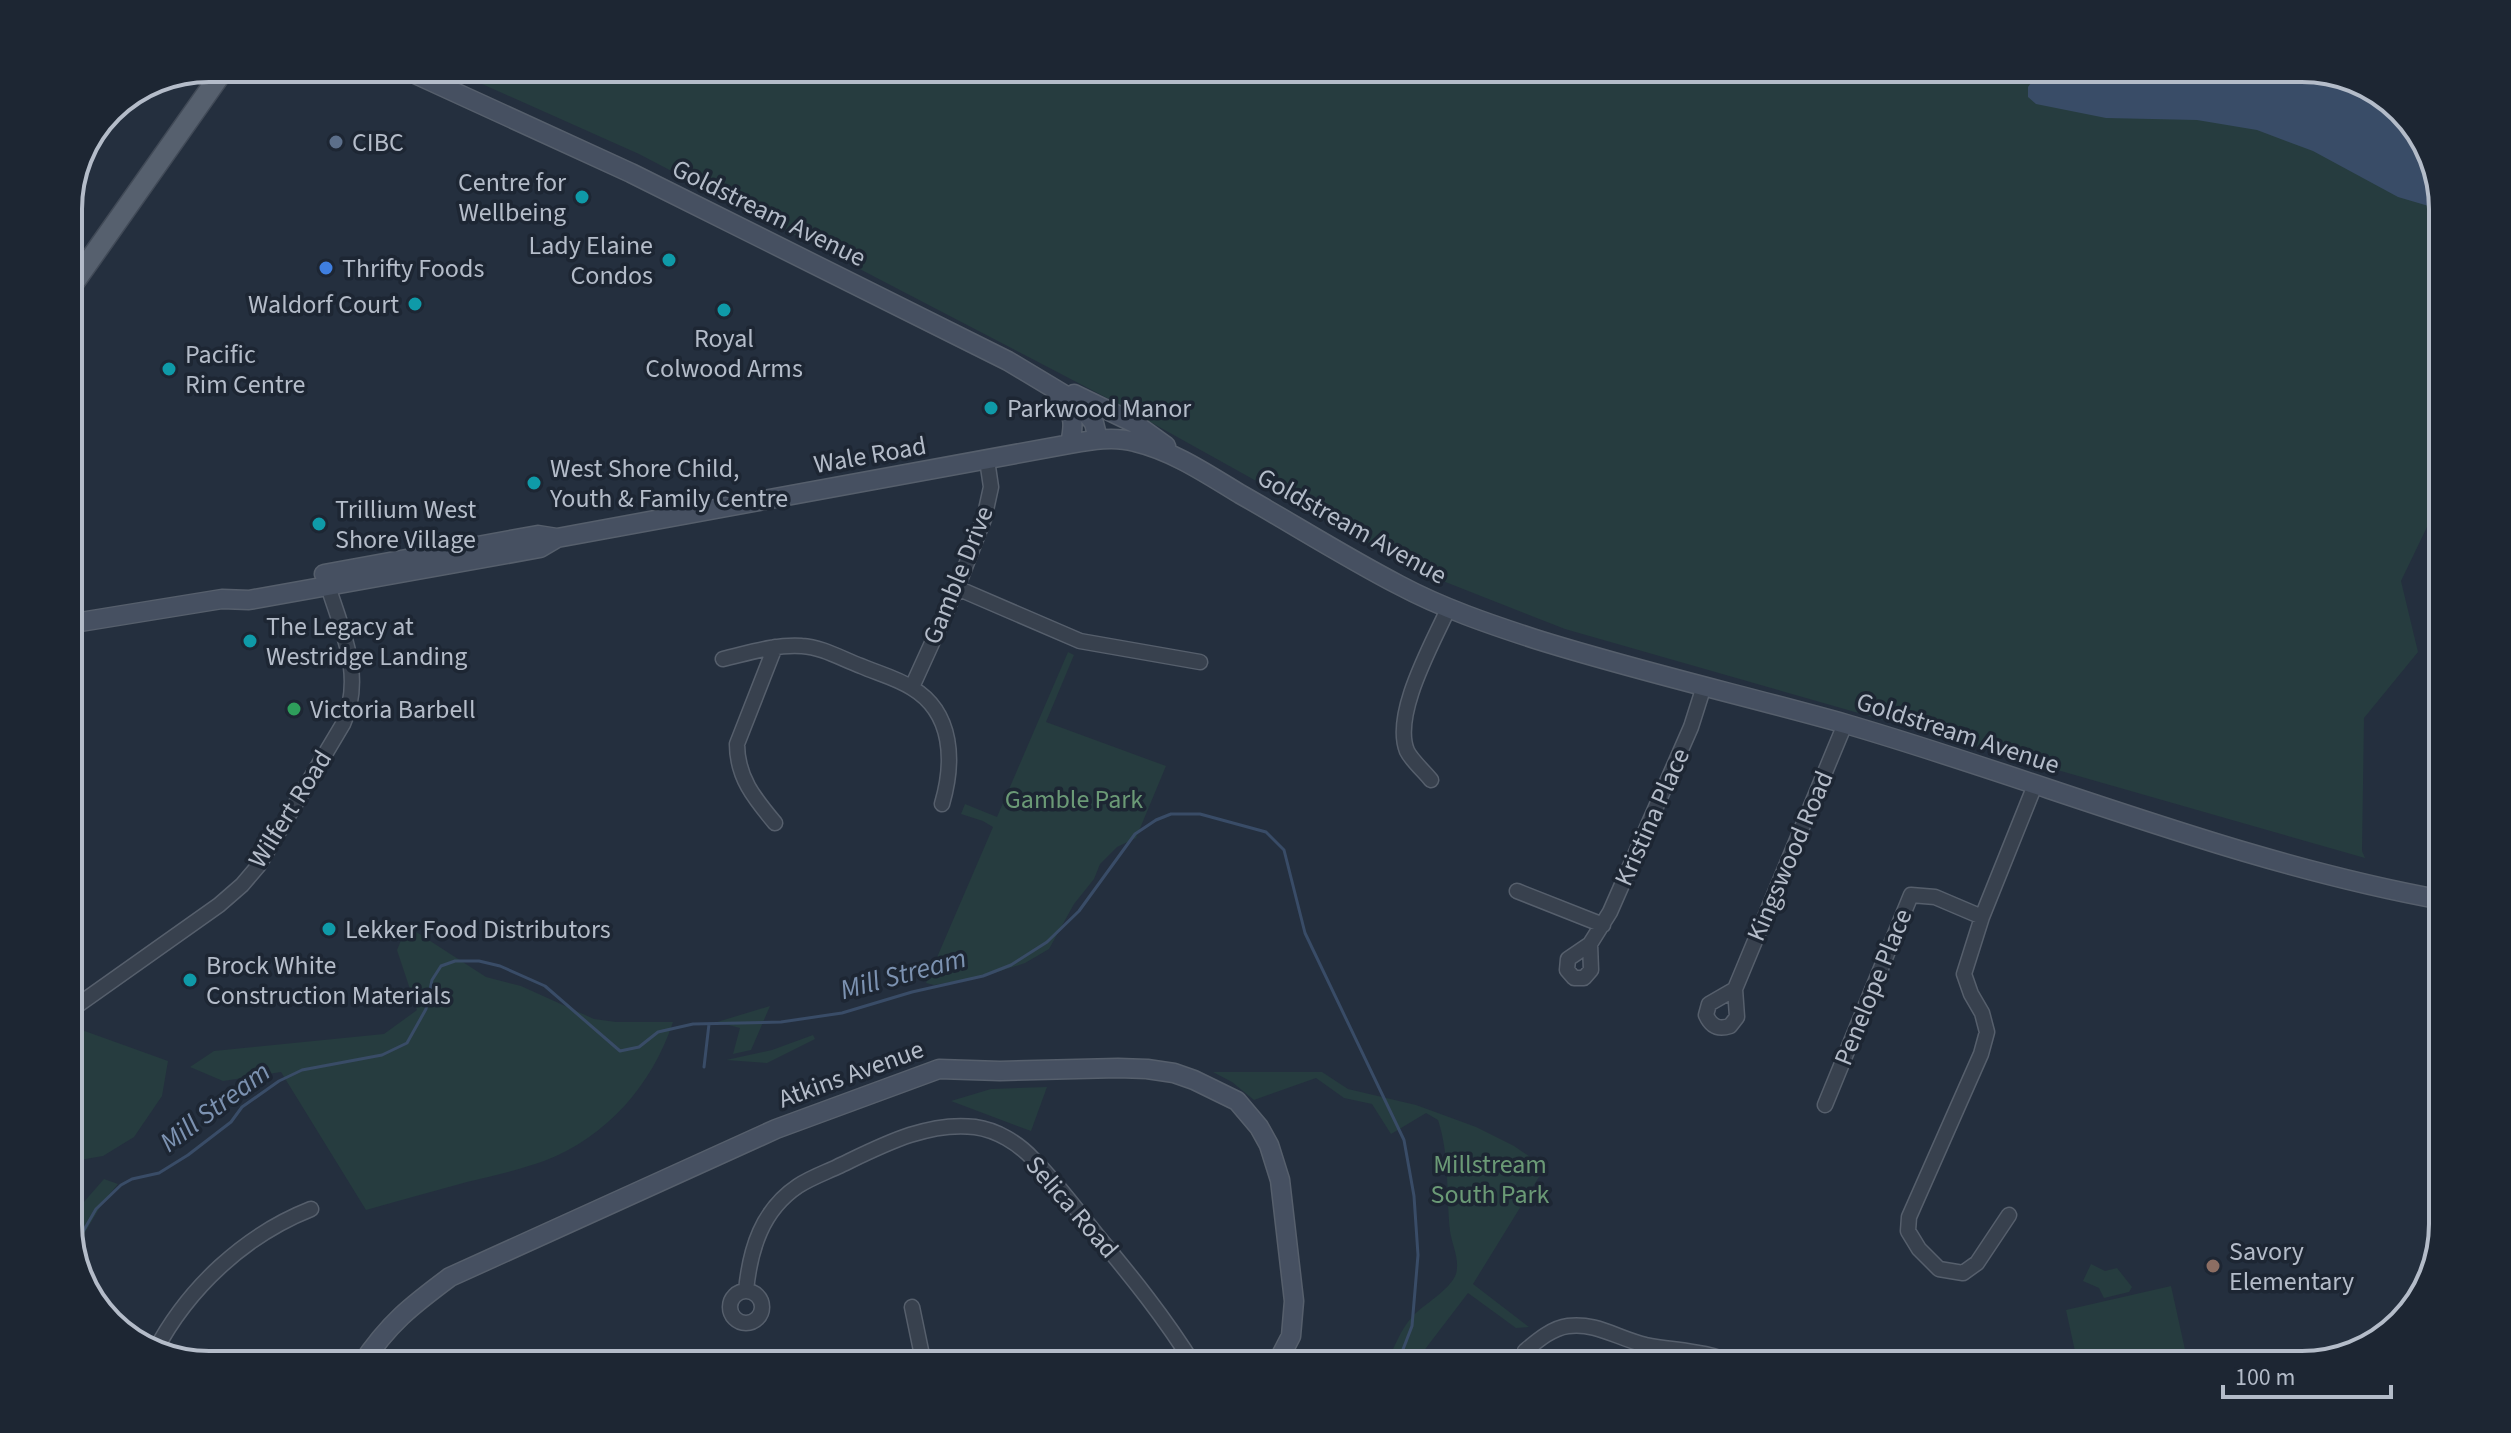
<svg xmlns="http://www.w3.org/2000/svg" width="2511" height="1433" font-family="'Source Sans 3',sans-serif">
	<style>
		.green { fill: #263c3f }
		.water { fill: #394c67 }
		.lines { fill: none; stroke-linecap: round; stroke-linejoin: round }
		.stream { stroke: #394c67; stroke-width: 3 }
		.street-casing { stroke: #565f6c; stroke-width: 17 }
		.secondary-casing { stroke: #565f6c; stroke-width: 21 }
		.primary-casing { stroke: #414a57; stroke-width: 23 }
		.street { stroke: #38414e; stroke-width: 14 }
		.secondary { stroke: #465061; stroke-width: 18 }
		.primary { stroke: #56606e; stroke-width: 20 }
		.service-dot { fill: #5c6f8a; stroke: #1d2633; stroke-width: 3 }
		.culture-dot { fill: #0f9aa8; stroke: #1d2633; stroke-width: 3 }
		.shop-dot { fill: #3f7fe0; stroke: #1d2633; stroke-width: 3 }
		.leisure-dot { fill: #2e9e5b; stroke: #1d2633; stroke-width: 3 }
		.education-dot { fill: #8d6e63; stroke: #1d2633; stroke-width: 3 }
		.labels { text-anchor: middle; dominant-baseline: central; stroke-width: 7; stroke-linejoin: round; paint-order: stroke }
		.poi-label { font-size: 26px; fill: #b4bcc9; stroke: #1d2633; text-anchor: start }
		.street-label { font-size: 26px; fill: #b4bcc9; stroke: #1d2633 }
		.park-label { font-size: 26px; fill: #6b9a76; stroke: #1d2633 }
		.water-label { font-size: 28px; font-style: italic; fill: #7c92b1; stroke: #1d2633 }
		.rim { fill: none; stroke: #b4bcc9; stroke-width: 4 }
	</style>
	<rect width="100%" height="100%" fill="#242f3e"/>
	<path class="green" d="M489 68H2302L2372 87 2420 131 2443 200V501L2440 500 2401 581 2418 652 2364 718 2362 851 2365 858 1565 629 1420 572 1109 399 639 154 482 84Z
		M1068 652 1074 655 1046 722 1166 766 1136 838 1117 847 1100 864 1094 879 1074 904 1049 949 1025 963 982 977 934 985 926 983 993 827 983 821 961 814 965 804 997 817Z
		M407 926 486 977 521 986 594 1019 616 1022H673C652 1085 607 1137 544 1161 519 1170 492 1176 467 1182 433 1191 399 1201 366 1210L281 1072 223 1081 190 1067 214 1051 384 1034 417 1010 397 950Z
		M770 1006 751 1050 733 1054 740 1028 717 1022Z
		M68 1025 168 1061 162 1096 134 1137 103 1156 68 1162Z
		M813 1035 815 1039 767 1063 726 1060 772 1050Z
		M1213 1072H1322L1348 1089 1416 1105 1476 1127 1514 1146 1545 1167 1473 1284 1529 1327 1516 1328 1468 1293 1413 1365H1384C1395 1349 1399 1331 1412 1317 1424 1304 1450 1290 1456 1274 1460 1259 1452 1245 1450 1231 1446 1193 1450 1157 1438 1120L1426 1113 1391 1134 1372 1104 1344 1098 1316 1078 1254 1100 1232 1082Z
		M1047 1087 1031 1131 951 1101 991 1089Z
		M104 1179 118 1184 103 1202 74 1251 68 1233V1220Z
		M2091 1264 2105 1271 2117 1268 2132 1287 2129 1292 2104 1298 2099 1288 2083 1281Z
		M2171 1286 2186 1354 2135 1365H2078L2066 1310Z"/>
	<path class="water" d="M2042 68H2302L2372 87 2378 92 2375 100 2379 110 2421 135 2443 200V213L2432 207 2398 197 2313 151 2257 130 2197 120 2106 118 2036 104 2028 97V87Z"/>
	<g class="lines">
		<path class="stream" d="M704 1067 709 1024
			M73 1249 96 1209 121 1185 132 1179 159 1173 188 1155 231 1122 242 1107 279 1081 302 1070 382 1055 407 1043 426 1009 432 980 441 966 455 961H479L500 966 545 986 620 1051 639 1047 658 1032 693 1024 781 1022 842 1013 912 992 983 976 1011 965 1047 942 1079 911 1135 834 1156 820 1171 814H1200L1266 832 1284 850 1305 933 1404 1140 1414 1196 1418 1255 1412 1326 1397 1365"/>
		<g class="street-casing">
			<path id="street" d="M957 588 1080 641 1200 662
				M723 659C749 653 776 644 802 646 822 647 842 659 861 666 877 673 897 678 912 688 954 713 954 763 942 804
				M912 687 957 588 984 519 991 487 987 460
				M1431 780C1424 771 1412 761 1407 751 1392 714 1433 643 1448 609
				M775 823C754 798 737 777 737 744L775 647
				M1517 891 1603 925
				M1590 944 1591 970 1584 978H1574L1567 970 1568 959 1590 944 1610 912 1691 727 1704 686
				M1735 989 1709 1004 1706 1015C1711 1026 1718 1030 1730 1026L1737 1017 1735 989 1845 724
				M68 1012 219 905 242 885 259 865 343 724C366 673 339 626 325 576
				M1825 1105 1911 895 1935 897 1982 917
				M2009 1215 1977 1263 1963 1273 1939 1269 1919 1249 1908 1231 1909 1217 1981 1054 1987 1032 1982 1013 1971 994 1964 974 1982 917 2035 785
				M730 1307a16 16 0 1 1 32 0a16 16 0 1 1-32 0Z
				M746 1291C750 1249 762 1210 798 1186 810 1178 824 1173 837 1167 879 1147 926 1121 975 1127 997 1130 1018 1143 1033 1159 1056 1182 1076 1209 1096 1234 1131 1276 1165 1318 1194 1365
				M912 1307 924 1365
				M155 1351C188 1288 245 1235 311 1209
				M1525 1351C1537 1341 1552 1328 1568 1326 1596 1322 1619 1339 1646 1345 1677 1351 1707 1350 1736 1365"/>
		</g>
		<g class="secondary-casing">
			<path id="secondary" d="M402 68 631 173 1008 361 1078 403 1094 423 1098 439
				M1074 394 1134 423 1166 446
				M1058 397C1074 416 1075 420 1070 444
				M324 574 538 535 557 538
				M68 624 222 599 249 600 540 548 557 538 1070 444C1092 440 1114 436 1135 442 1173 451 1207 474 1240 494 1293 524 1345 557 1399 585 1442 608 1489 624 1535 639 1637 671 1742 695 1846 724 2045 782 2238 863 2443 900
				M361 1365C389 1323 411 1306 450 1277L776 1129 939 1069 1000 1071 1118 1068 1147 1069 1174 1073 1194 1080 1237 1101 1259 1127 1269 1145 1280 1180 1294 1301 1291 1336 1276 1365"/>
		</g>
		<g class="primary-casing">
			<path id="primary" d="M68 291 225 68"/>
		</g>
		<use href="#street" class="street"/>
		<use href="#secondary" class="secondary"/>
		<use href="#primary" class="primary"/>
	</g>
	<circle class="service-dot" cx="336" cy="142" r="8"/>
	<g class="culture-dot">
		<circle cx="582" cy="197" r="8"/>
		<circle cx="669" cy="260" r="8"/>
		<circle cx="415" cy="304" r="8"/>
		<circle cx="724" cy="310" r="8"/>
		<circle cx="169" cy="369" r="8"/>
		<circle cx="991" cy="408" r="8"/>
		<circle cx="534" cy="483" r="8"/>
		<circle cx="319" cy="524" r="8"/>
		<circle cx="250" cy="641" r="8"/>
		<circle cx="329" cy="929" r="8"/>
		<circle cx="190" cy="980" r="8"/>
	</g>
	<circle class="shop-dot" cx="326" cy="268" r="8"/>
	<circle class="leisure-dot" cx="294" cy="709" r="8"/>
	<circle class="education-dot" cx="2213" cy="1266" r="8"/>
	<g class="labels">
		<g class="poi-label">
			<text x="352" y="142">CIBC</text>
			<text x="566" y="182" text-anchor="end">Centre for<tspan x="566" dy="30">Wellbeing</tspan></text>
			<text x="653" y="245" text-anchor="end">Lady Elaine<tspan x="653" dy="30">Condos</tspan></text>
			<text x="342" y="268">Thrifty Foods</text>
			<text x="399" y="304" text-anchor="end">Waldorf Court</text>
			<text x="724" y="338" text-anchor="middle">Royal<tspan x="724" dy="30">Colwood Arms</tspan></text>
			<text x="185" y="354">Pacific<tspan x="185" dy="30">Rim Centre</tspan></text>
			<text x="1007" y="408">Parkwood Manor</text>
			<text x="550" y="468">West Shore Child,<tspan x="550" dy="30">Youth &amp; Family Centre</tspan></text>
			<text x="335" y="509">Trillium West<tspan x="335" dy="30">Shore Village</tspan></text>
			<text x="266" y="626">The Legacy at<tspan x="266" dy="30">Westridge Landing</tspan></text>
			<text x="310" y="709">Victoria Barbell</text>
			<text x="345" y="929">Lekker Food Distributors</text>
			<text x="206" y="965">Brock White<tspan x="206" dy="30">Construction Materials</tspan></text>
			<text x="2229" y="1251">Savory<tspan x="2229" dy="30">Elementary</tspan></text>
		</g>
		<g class="street-label">
			<text transform="translate(769 213) rotate(26)">Goldstream Avenue</text>
			<text transform="translate(870 455) rotate(-10)">Wale Road</text>
			<text transform="translate(1352 526) rotate(29)">Goldstream Avenue</text>
			<text transform="translate(958 575) rotate(-68)">Gamble Drive</text>
			<text transform="translate(1958 733) rotate(18)">Goldstream Avenue</text>
			<text transform="translate(290 809) rotate(-58)">Wilfert Road</text>
			<text transform="translate(1652 817) rotate(-66)">Kristina Place</text>
			<text transform="translate(1790 856) rotate(-67)">Kingswood Road</text>
			<text transform="translate(1873 987) rotate(-68)">Penelope Place</text>
			<text transform="translate(851 1074) rotate(-20)">Atkins Avenue</text>
			<text transform="translate(1072 1207) rotate(49)">Selica Road</text>
		</g>
		<g class="park-label">
			<text x="1074" y="799">Gamble Park</text>
			<text x="1490" y="1164">Millstream<tspan x="1490" dy="30">South Park</tspan></text>
		</g>
		<g class="water-label">
			<text transform="translate(903 974) rotate(-15)">Mill Stream</text>
			<text transform="translate(215 1107) rotate(-37)">Mill Stream</text>
		</g>
	</g>
	<path d="M0 0H2511V1433H0ZM209 82H2302A127 127 0 0 1 2429 209V1224A127 127 0 0 1 2302 1351H209A127 127 0 0 1 82 1224V209A127 127 0 0 1 209 82Z" fill="#1d2633" fill-rule="evenodd"/>
	<path class="rim" d="M209 82H2302A127 127 0 0 1 2429 209V1224A127 127 0 0 1 2302 1351H209A127 127 0 0 1 82 1224V209A127 127 0 0 1 209 82Z"/>
	<path d="M2223 1385v12h168v-12" fill="none" stroke="#b4bcc9" stroke-width="4"/>
	<text x="2235" y="1385" font-size="24" fill="#b4bcc9" stroke="#1d2633" stroke-width="6" paint-order="stroke">100 m</text>
</svg>
